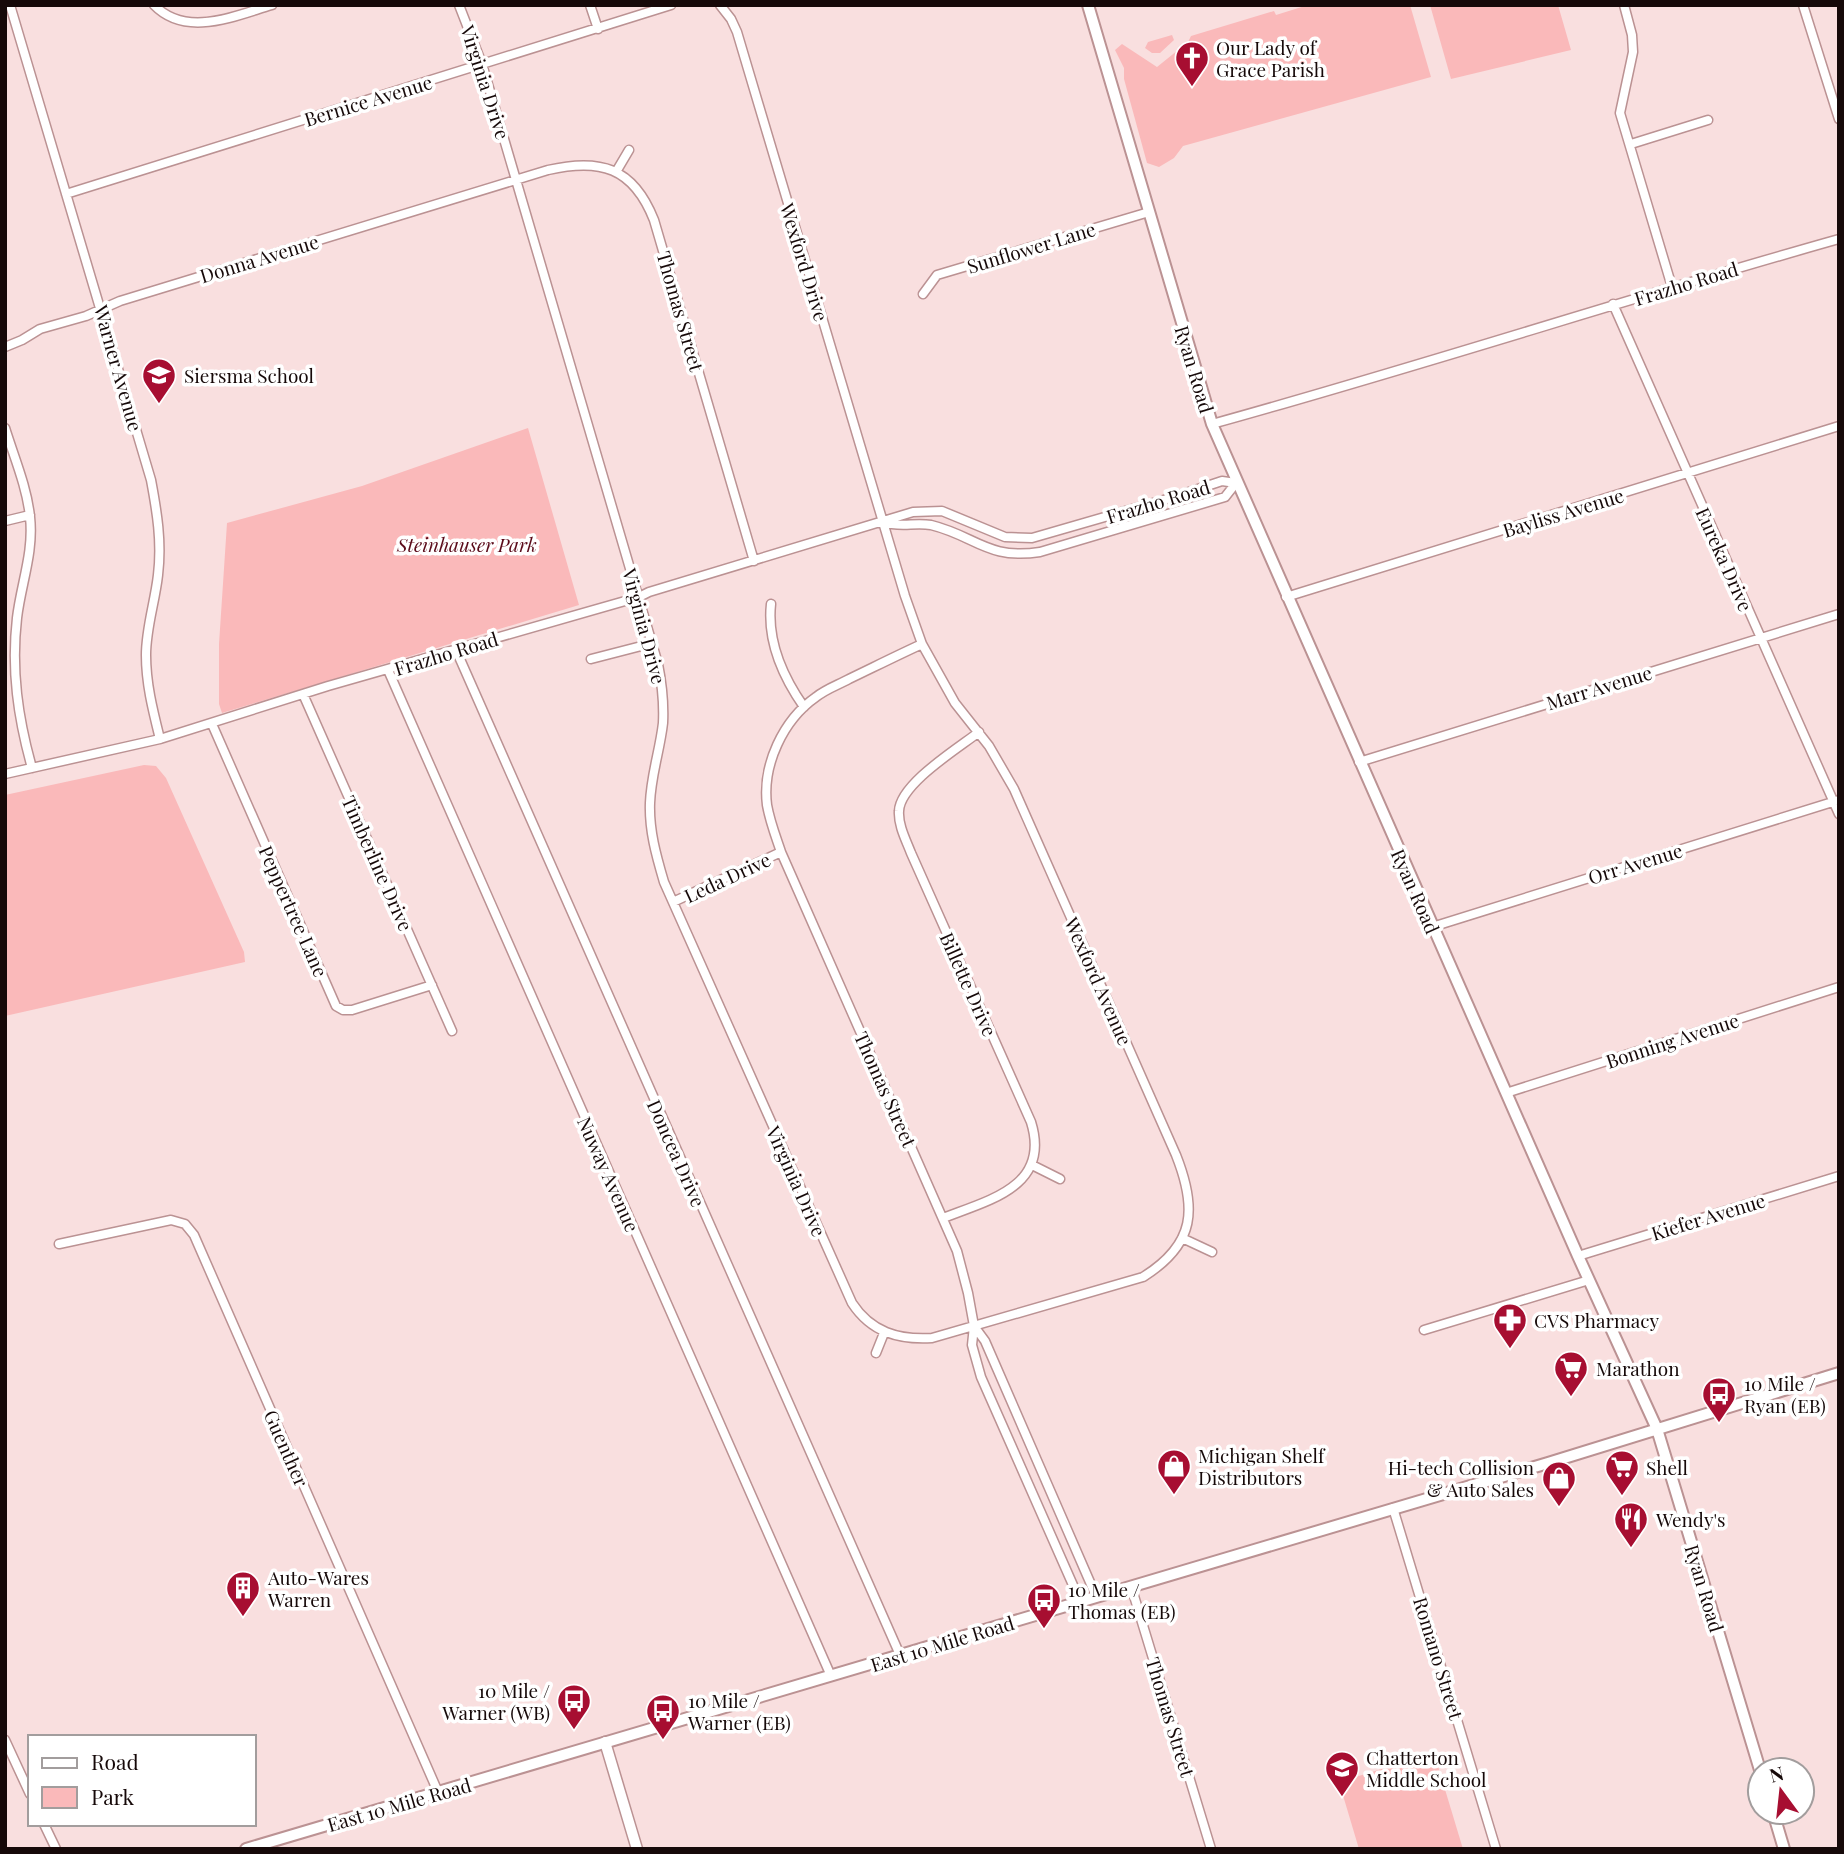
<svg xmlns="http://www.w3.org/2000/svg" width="1844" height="1854" font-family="'Playfair Display',serif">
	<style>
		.green { fill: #fab9ba }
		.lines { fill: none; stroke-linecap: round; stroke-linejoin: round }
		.minor-casing { stroke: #bb9293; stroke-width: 11 }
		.tertiary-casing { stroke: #bb9293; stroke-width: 13 }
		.secondary-casing { stroke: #bb9293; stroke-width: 14 }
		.minor { stroke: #fff; stroke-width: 8 }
		.tertiary { stroke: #fff; stroke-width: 10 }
		.secondary { stroke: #fff; stroke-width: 10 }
		.labels { text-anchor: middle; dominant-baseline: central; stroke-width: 7; stroke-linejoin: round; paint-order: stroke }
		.poi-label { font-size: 19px; fill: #160909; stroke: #fff; text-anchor: start }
		.street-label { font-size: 19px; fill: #160909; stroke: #fff }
		.park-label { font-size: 19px; font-style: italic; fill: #5a0a19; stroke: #fff }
	</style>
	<rect width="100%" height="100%" fill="#f9dfdf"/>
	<path class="green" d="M1308 5H1410L1431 77 1183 146 1174 158 1159 167 1147 163 1124 79V68L1115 50 1122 44 1157 67 1188 42 1191 36 1274 11 1276 15Z
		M1430 5H1558L1571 50 1451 79Z
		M1172 35 1174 40 1160 53H1152L1145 48 1148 42Z
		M528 428 579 605 222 713 219 704V644L227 523 362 486Z
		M144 765 156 766 166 778 244 952 245 962 5 1016V795Z
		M1434 1753 1463 1849H1359L1339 1782Z"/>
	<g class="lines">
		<g class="minor-casing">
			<path id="minor" d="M10 5 151 480C157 512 162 542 158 575 155 602 146 628 146 655 146 684 153 711 160 739
				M154 5C186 38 234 16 272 5
				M459 5 482 64 658 664C662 684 664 703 663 723 660 750 651 775 650 803 649 830 656 855 664 882L852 1303C871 1332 898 1340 932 1338L1143 1277C1196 1244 1197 1208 1176 1155L1014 789 989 746 955 703 922 644 905 596 737 32 731 19 720 5
				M590 5 598 29
				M1624 5 1632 35 1633 52 1620 113 1672 287
				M1803 5 1839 119
				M1631 144 1708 120
				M616 172 629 150
				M66 194 671 5
				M923 294 937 275 1149 212
				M1613 304 1839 814
				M5 347 22 340 40 329 86 316 120 301 548 170C600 158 633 167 654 220L754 561
				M1212 424C1422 366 1629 298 1839 239
				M5 428C14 457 27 487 30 517 34 552 21 584 17 618 11 670 18 718 32 768
				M5 521 30 515
				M883 522C901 528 914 522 931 525 976 536 987 560 1040 552L1225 497 1236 483
				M1286 597 1839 426
				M771 604C767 641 783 677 804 707
				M922 644C898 655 874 667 849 679 838 685 826 689 816 697 783 720 762 765 767 805 770 822 776 837 781 852L957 1251 968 1293 974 1326 985 1341 1096 1596
				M456 650 900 1655
				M591 659 653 643
				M388 670 831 1676
				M303 694 452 1031
				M212 724 336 1006 343 1010H352L432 985
				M1359 762 1839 614
				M5 774 160 739 328 686 639 597 649 592 913 512 942 511 1005 537 1032 538 1174 497 1222 481 1236 483
				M673 902 781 852
				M1432 927 1839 800
				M1506 1093 1839 987
				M1032 1165 1060 1179
				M943 1218C990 1200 1051 1186 1031 1122L911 853C906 840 898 825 899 811 900 784 957 749 979 732
				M1182 1238 1212 1252
				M59 1244 171 1220 185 1224 194 1235 438 1792
				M1578 1256 1839 1176
				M974 1326 972 1345 981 1377 1080 1601
				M1424 1330 1589 1280
				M876 1353 884 1333
				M1393 1508 1496 1849
				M1131 1586 1211 1849
				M5 1740 30 1794
				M44 1824 56 1849"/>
		</g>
		<g class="tertiary-casing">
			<path id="tertiary" d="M605 1742 637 1849"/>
		</g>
		<g class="secondary-casing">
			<path id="secondary" d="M1088 5 1212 424 1578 1256 1657 1429 1760 1770
				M1773 1812 1784 1849
				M246 1849 1548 1463 1839 1373"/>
		</g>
		<use href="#minor" class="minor"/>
		<use href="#tertiary" class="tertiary"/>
		<use href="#secondary" class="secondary"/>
	</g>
	<defs>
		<g id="church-pin" transform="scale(1.75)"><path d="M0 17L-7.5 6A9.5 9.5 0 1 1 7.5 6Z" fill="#a70e31" stroke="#fff"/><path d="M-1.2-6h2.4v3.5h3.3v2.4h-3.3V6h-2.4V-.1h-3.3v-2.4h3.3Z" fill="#fff"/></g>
		<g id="school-pin" transform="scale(1.75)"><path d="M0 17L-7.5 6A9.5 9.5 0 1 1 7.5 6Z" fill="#a70e31" stroke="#fff"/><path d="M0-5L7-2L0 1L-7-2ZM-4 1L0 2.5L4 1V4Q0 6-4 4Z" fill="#fff"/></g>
		<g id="pharmacy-pin" transform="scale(1.75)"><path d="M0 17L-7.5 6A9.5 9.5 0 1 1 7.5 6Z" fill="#a70e31" stroke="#fff"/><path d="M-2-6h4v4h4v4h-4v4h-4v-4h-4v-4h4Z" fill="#fff"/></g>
		<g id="supermarket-pin" transform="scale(1.75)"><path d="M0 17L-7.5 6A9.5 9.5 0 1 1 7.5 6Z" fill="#a70e31" stroke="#fff"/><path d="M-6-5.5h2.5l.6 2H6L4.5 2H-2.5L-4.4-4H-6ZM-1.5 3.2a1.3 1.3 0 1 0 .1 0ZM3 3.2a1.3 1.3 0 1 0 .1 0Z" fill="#fff"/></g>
		<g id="bus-pin" transform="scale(1.75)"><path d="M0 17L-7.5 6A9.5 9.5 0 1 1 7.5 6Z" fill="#a70e31" stroke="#fff"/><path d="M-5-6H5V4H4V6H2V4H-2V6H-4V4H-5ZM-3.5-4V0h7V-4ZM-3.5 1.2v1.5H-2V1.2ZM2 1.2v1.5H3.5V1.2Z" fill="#fff"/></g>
		<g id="shop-pin" transform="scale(1.75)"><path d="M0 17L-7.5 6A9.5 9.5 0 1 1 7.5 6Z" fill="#a70e31" stroke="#fff"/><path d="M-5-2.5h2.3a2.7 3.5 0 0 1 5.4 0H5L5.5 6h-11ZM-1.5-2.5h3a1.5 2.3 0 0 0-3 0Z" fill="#fff"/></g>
		<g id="restaurant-pin" transform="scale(1.75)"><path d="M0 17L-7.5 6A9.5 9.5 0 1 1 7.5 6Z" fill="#a70e31" stroke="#fff"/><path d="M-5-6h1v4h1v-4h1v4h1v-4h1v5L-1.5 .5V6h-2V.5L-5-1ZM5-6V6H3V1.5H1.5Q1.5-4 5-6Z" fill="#fff"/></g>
		<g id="building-pin" transform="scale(1.75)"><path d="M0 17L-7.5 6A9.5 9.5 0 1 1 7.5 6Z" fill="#a70e31" stroke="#fff"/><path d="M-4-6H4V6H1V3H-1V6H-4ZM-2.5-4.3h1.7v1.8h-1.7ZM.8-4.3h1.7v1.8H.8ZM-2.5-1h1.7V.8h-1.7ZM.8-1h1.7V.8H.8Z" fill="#fff"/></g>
	</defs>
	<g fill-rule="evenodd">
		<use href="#church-pin" x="1192" y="58"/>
		<use href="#school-pin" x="159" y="375"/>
		<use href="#pharmacy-pin" x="1510" y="1320"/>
		<use href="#supermarket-pin" x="1571" y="1368"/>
		<use href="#bus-pin" x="1719" y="1394"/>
		<use href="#shop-pin" x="1174" y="1466"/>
		<use href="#supermarket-pin" x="1622" y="1467"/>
		<use href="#shop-pin" x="1559" y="1478"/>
		<use href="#restaurant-pin" x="1631" y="1519"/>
		<use href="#building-pin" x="243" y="1588"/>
		<use href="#bus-pin" x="1044" y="1600"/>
		<use href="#bus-pin" x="574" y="1701"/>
		<use href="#bus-pin" x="663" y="1711"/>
		<use href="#school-pin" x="1342" y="1768"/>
	</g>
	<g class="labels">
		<g class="poi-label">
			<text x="1216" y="47">Our Lady of<tspan x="1216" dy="22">Grace Parish</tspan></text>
			<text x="184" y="375">Siersma School</text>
			<text x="1534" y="1320">CVS Pharmacy</text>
			<text x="1596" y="1368">Marathon</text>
			<text x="1744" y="1383">10 Mile /<tspan x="1744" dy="22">Ryan (EB)</tspan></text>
			<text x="1198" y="1455">Michigan Shelf<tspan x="1198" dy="22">Distributors</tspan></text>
			<text x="1534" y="1467" text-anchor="end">Hi-tech Collision<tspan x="1534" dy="22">&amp; Auto Sales</tspan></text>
			<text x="1646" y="1467">Shell</text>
			<text x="1656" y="1519">Wendy's</text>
			<text x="268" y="1577">Auto-Wares<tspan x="268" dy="22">Warren</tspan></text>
			<text x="1068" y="1589">10 Mile /<tspan x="1068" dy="22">Thomas (EB)</tspan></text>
			<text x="550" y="1690" text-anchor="end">10 Mile /<tspan x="550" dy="22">Warner (WB)</tspan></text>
			<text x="688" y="1700">10 Mile /<tspan x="688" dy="22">Warner (EB)</tspan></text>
			<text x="1366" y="1757">Chatterton<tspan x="1366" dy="22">Middle School</tspan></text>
		</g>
		<g class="street-label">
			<text transform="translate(486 82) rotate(72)">Virginia Drive</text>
			<text transform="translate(368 100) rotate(-17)">Bernice Avenue</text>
			<text transform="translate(1031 247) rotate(-17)">Sunflower Lane</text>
			<text transform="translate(259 258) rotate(-17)">Donna Avenue</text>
			<text transform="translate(805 262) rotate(73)">Wexford Drive</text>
			<text transform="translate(1686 283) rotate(-17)">Frazho Road</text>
			<text transform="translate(681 311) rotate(74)">Thomas Street</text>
			<text transform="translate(119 368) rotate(74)">Warner Avenue</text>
			<text transform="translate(1195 369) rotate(73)">Ryan Road</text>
			<text transform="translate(1158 501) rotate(-17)">Frazho Road</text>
			<text transform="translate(1563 512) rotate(-17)">Bayliss Avenue</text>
			<text transform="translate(1725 559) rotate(66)">Eureka Drive</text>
			<text transform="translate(645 626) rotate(75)">Virginia Drive</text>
			<text transform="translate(446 653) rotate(-17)">Frazho Road</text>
			<text transform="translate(1599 687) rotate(-17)">Marr Avenue</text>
			<text transform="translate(378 863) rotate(66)">Timberline Drive</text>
			<text transform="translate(1635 863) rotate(-17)">Orr Avenue</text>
			<text transform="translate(727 877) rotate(-25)">Leda Drive</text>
			<text transform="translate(1416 891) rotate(66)">Ryan Road</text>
			<text transform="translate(294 911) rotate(66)">Peppertree Lane</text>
			<text transform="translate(1099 981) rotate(66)">Wexford Avenue</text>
			<text transform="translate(969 984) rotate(66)">Billette Drive</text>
			<text transform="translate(1672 1040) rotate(-18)">Bonning Avenue</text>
			<text transform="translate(886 1089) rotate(66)">Thomas Street</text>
			<text transform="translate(677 1153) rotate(66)">Doncea Drive</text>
			<text transform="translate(609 1174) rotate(66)">Nuway Avenue</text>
			<text transform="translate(797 1181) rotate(66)">Virginia Drive</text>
			<text transform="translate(1708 1216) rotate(-17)">Kiefer Avenue</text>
			<text transform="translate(287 1448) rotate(66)">Guenther</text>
			<text transform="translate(1705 1588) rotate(73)">Ryan Road</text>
			<text transform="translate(942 1643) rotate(-17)">East 10 Mile Road</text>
			<text transform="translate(1439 1658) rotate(73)">Romano Street</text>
			<text transform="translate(1171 1717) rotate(73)">Thomas Street</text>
			<text transform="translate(399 1804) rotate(-16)">East 10 Mile Road</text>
		</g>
		<g class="park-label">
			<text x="467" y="544">Steinhauser Park</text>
		</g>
	</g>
	<rect width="1844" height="1854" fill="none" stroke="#160909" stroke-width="14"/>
	<rect x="28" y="1735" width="228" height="91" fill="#ffffff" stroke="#a29d9d" stroke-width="2"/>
	<rect x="42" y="1758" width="35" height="10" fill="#ffffff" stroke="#a29d9d" stroke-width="2"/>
	<text x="91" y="1770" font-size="21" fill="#160909">Road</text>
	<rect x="42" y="1787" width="35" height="21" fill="#fab9ba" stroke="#a29d9d" stroke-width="2"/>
	<text x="91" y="1805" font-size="21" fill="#160909">Park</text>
	<g transform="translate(1781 1791) rotate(345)"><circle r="33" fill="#ffffff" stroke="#a29d9d" stroke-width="2"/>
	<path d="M0-5L12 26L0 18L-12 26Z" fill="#a70e31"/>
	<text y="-10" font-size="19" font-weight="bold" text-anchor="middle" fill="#160909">N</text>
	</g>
</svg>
